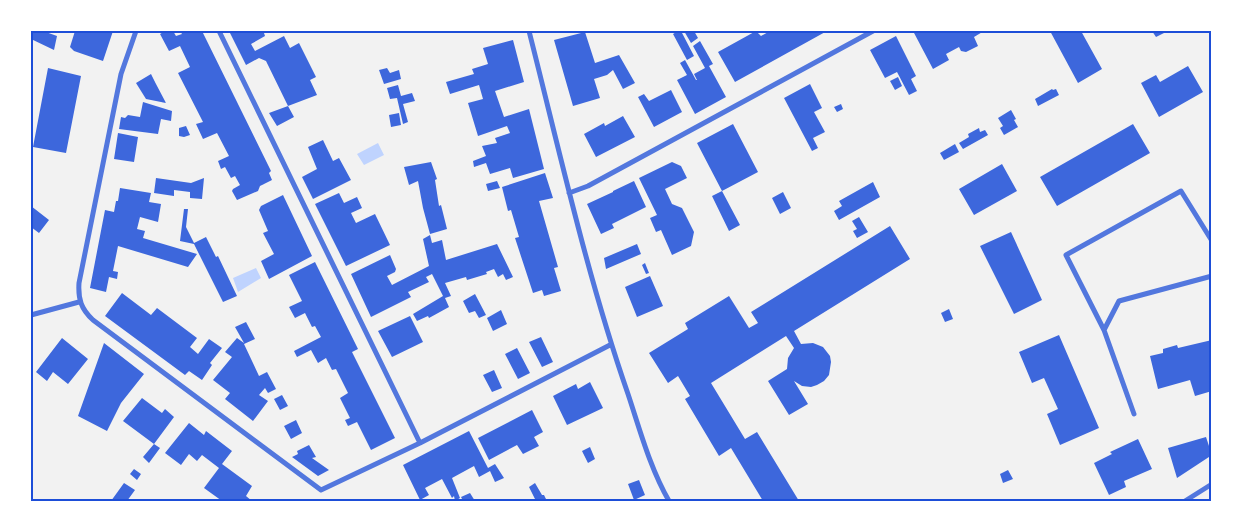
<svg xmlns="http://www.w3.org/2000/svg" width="1243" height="532" font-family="Lora,serif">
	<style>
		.water { fill: #bfd3fe }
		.building { fill: #3d67dc }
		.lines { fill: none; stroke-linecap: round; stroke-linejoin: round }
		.minor { stroke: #5277de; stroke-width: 5 }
		.neatline { fill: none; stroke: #1d4ed8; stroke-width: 2 }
	</style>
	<rect width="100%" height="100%" fill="#f2f2f2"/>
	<path class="water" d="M378 143 384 155 364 165 357 154Z
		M256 268 261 278 238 292 233 278Z"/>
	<path class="building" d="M32 31H43L57 36 54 50 31 39Z
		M75 31H113L103 61 74 51 70 47Z
		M165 31H173L176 36 182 34 180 31H202L271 171 269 173 272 180 260 186 258 191 237 200 232 191 233 189 240 185 235 176 231 178 225 167 221 169 218 161 229 156 217 133 203 139 196 124 203 122 178 73 190 67 180 46 169 51 160 34Z
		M229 31H268L264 33 265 36 251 44 255 51 284 36 290 48 299 43 316 77 310 80 317 95 288 106 266 61 259 58 246 65Z
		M678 31H681L694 56 687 60 673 34Z
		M684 31H694L698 38 691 43Z
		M756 31 761 36 770 31H827L735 82 718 52Z
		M913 31H984L974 37 978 46 966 52 961 51 959 47 946 54 949 60 933 69Z
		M1050 31H1081L1102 69 1078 83Z
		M1152 31H1168L1156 37Z
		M585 32 595 63 619 55 635 83 623 89 613 70 607 75 594 79 600 98 573 106 554 40Z
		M896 36 916 76 911 79 917 91 909 95 897 72 885 78 870 50Z
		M513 40 524 82 495 91 504 117 529 109 544 169 513 178 510 168 490 174 486 163 474 167 473 161 486 156 482 146 497 143 495 138 510 133 507 126 478 136 468 103 483 99 479 85 450 94 446 82 474 74 472 69 488 64 483 48Z
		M700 41 713 64 709 66 726 97 695 114 677 80 687 75 680 63 685 60 696 80H697L694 74 705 68 693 46Z
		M1188 66 1203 92 1159 117 1141 83 1156 75 1160 82Z
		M48 68 81 76 66 153 33 147Z
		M387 68 390 73 399 70 401 79 384 84 379 70Z
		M151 74 156 84 166 103 146 99 136 83Z
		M898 77 902 86 895 90 890 81Z
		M810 84 822 108 814 112 825 132 813 138 818 148 812 151 784 98Z
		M398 85 401 96 412 93 415 101 403 104 408 122 403 124 397 98 390 99 387 88Z
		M1052 89 1053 90 1056 89 1059 95 1038 106 1035 99Z
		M671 90 682 112 654 127 638 97 644 94 649 101Z
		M143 102 172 111 171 121 161 119 158 134 119 129 121 117 125 118 128 115 140 117Z
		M841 104 843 109 837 112 834 107Z
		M288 106 294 117 277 126 269 113Z
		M1011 110 1016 119 1014 120 1018 127 1004 135 1000 128 1003 126 998 118Z
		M399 113 401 125 391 127 389 115Z
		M623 116 635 137 596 157 584 134 604 123 605 126Z
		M733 124 758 172 722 191 697 143Z
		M1133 124 1150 153 1057 206 1040 177Z
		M186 126 190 135 184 137 179 136V128Z
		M979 128 980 132 985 130 988 135 963 149 959 143 969 137 968 134Z
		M118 133 138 137 134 162 114 159Z
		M323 140 333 161 339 158 351 180 313 199 302 177 317 169 308 147Z
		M955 144 959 152 944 160 940 153Z
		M431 162 437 179 435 180 439 206 441 205 447 229 430 234 423 208 418 181 409 185 404 167Z
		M672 162 681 166 687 178 665 189 672 204 682 208 694 232 691 246 672 255 661 230 656 232 650 218 657 215 639 178Z
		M1002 164 1017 191 974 215 959 189Z
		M545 173 553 198 539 201 558 267 554 268 561 291 544 296 542 290 533 293 515 238 519 237 511 210 508 211 502 187Z
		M156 178 191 183 204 178 202 199 190 198V192L174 190V196L154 193Z
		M497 181 500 188 488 191 486 184Z
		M634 181 646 207 612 224 614 228 601 234 587 204 613 192V191Z
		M873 182 880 197 839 220 834 211 842 206 839 201Z
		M120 188 151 193 149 202 161 204 158 222 140 217 137 229 145 231 143 238 197 254 188 267 118 246 113 271 118 272 117 279 109 277 106 292 90 288 105 210 114 212 116 201H118Z
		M722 191 740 225 729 231 712 196Z
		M783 192 791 208 780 214 772 198Z
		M339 193 344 203 357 197 362 208 351 213 356 223 375 214 390 245 346 266 315 204Z
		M283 195 312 256 269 279 261 261 274 254 263 233 268 231 259 210 261 206Z
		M31 206 49 220 39 233 31 227Z
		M184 209H188L186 227 194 243 206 237 216 257 218 256 237 296 223 302 194 244 180 241Z
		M859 217 868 232 857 238 853 231 857 229 852 221Z
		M890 226 910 259 794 331 801 344 813 343 823 347 830 356 831 362 829 375 824 381 817 385 811 387 802 386 794 381 808 404 789 415 768 381 787 369 788 358 794 348 786 336 711 383 745 439 757 432 799 501H763L731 448 719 456 685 399 690 396 678 376 668 383 649 353 688 329 685 323 729 296 749 328 758 323 751 312Z
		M1011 232 1042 300 1014 314 980 246Z
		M430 235 432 243 442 240 446 260 497 244 513 277 506 280 503 274 498 277 494 269 486 272 487 274 467 280 466 277 445 283 451 296 445 298 449 307 429 318 428 316 417 321 413 314 443 296 432 274 426 277 429 282 408 292 411 297 371 317 351 274 390 255 396 269 395 272 387 276 392 285 429 266 423 239Z
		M637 244 641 254 606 269 604 258Z
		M315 262 358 349 352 352 395 438 371 450 357 422 348 426 345 420 350 418 340 398 348 393 336 369 332 370 326 358 318 363 311 350 297 357 294 351 321 337 315 326 312 327 305 313 295 318 289 307 302 301 289 275Z
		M645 263 649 273 646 274 642 265Z
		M650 276 663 306 637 317 625 287Z
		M122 293 151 315 157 308 197 338 190 347 198 354 209 339 222 348 210 363 212 365 202 380 189 371 185 375 105 316Z
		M475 294 486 315 479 318 475 311 469 313 463 301Z
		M949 309 953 319 945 322 941 313Z
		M501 310 507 324 493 331 487 318Z
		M410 316 423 342 392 357 378 331Z
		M246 322 255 339 244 344 259 376 267 372 276 389 268 393 265 388 259 395 268 401 253 421 225 399 230 393 213 380 232 357 225 352 237 338 244 343 235 327Z
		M1059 335 1099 428 1060 445 1047 414 1058 409 1044 378 1032 383 1019 352Z
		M541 337 553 362 542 367 529 342Z
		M62 338 88 359 68 384 53 372 47 381 36 372Z
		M1212 340V391L1195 396 1190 380 1158 389 1150 356 1163 353V349L1177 345 1178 348Z
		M104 343 144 374 121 403 107 431 78 416Z
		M517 348 530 373 518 379 505 354Z
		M494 370 502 388 492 392 483 375Z
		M590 382 603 408 567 425 553 396 576 384 578 389Z
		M282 395 288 406 280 410 274 399Z
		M142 398 162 413 165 409 174 417 154 444 160 448 149 463 143 457 154 444 123 421Z
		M532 410 543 432 534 437 539 446 523 454 517 445 489 460 478 438Z
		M296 420 302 433 291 439 284 426Z
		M189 423 204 435 206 431 232 451 222 464 252 486 246 496 252 501H222L204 488 219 468 202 455 197 461 189 454 181 465 165 453Z
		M469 431 488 468 495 464 504 478 495 482 490 471 479 477 474 466 452 478 460 498 455 501 454 496 452 498 442 479 425 488 429 495 420 500 403 465Z
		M1206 437 1212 455 1177 478 1168 448Z
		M1138 439 1152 469 1124 481 1126 487 1109 495 1094 463 1112 454 1110 452Z
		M309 445 316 457 312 458 329 470 318 476 292 457 298 454 297 451Z
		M590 447 595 459 588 463 582 451Z
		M134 469 141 474 137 480 130 474Z
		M1008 470 1013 479 1003 483 1000 474Z
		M639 480 645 495 634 500 628 484Z
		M124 483 135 490 127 501H111Z
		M535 483 542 495H544L547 501H536L529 487Z
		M470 493 475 501H463L461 497Z"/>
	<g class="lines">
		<path class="minor" d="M136 31 121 74 79 283C78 299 81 309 93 320L321 490 420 443 610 345
			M219 31 420 443
			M529 31C560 153 587 276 628 394 640 430 650 468 669 501
			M569 193 588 186 873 31
			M31 315 79 302
			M1104 330 1066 255 1181 191 1212 241
			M1134 414 1104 330 1119 301 1212 276
			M1185 501 1212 484"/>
	</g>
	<rect width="1243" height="532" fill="none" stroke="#ffffff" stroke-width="65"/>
	<rect x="32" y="32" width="1178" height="468" class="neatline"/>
</svg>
